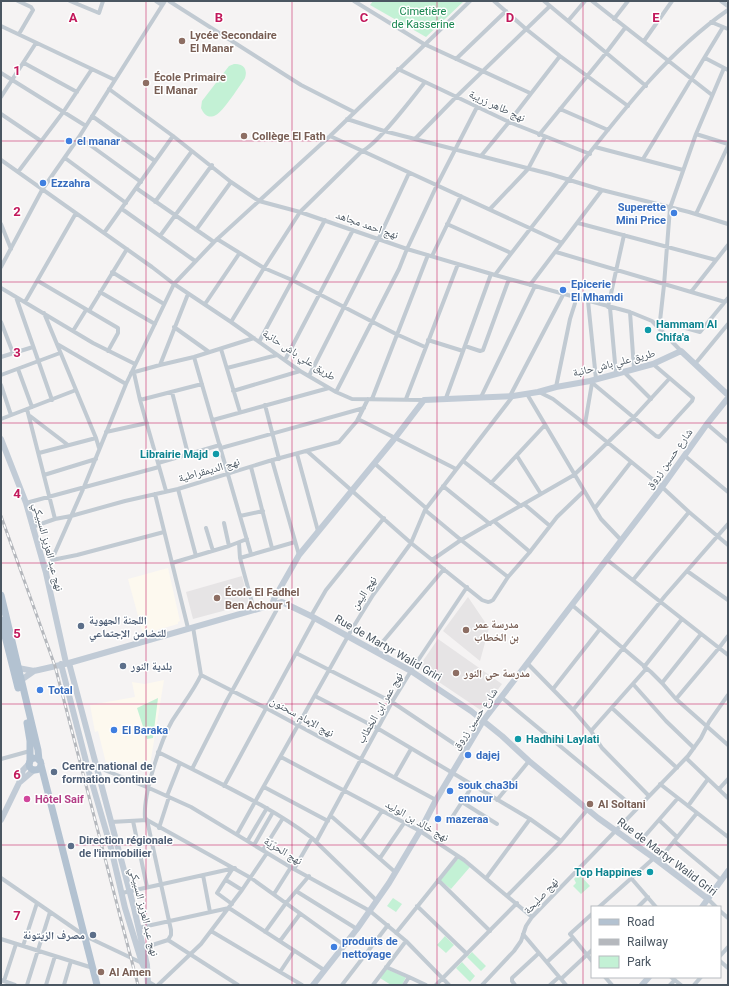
<svg xmlns="http://www.w3.org/2000/svg" width="729" height="986" font-family="Roboto,'Noto Naskh Arabic',sans-serif">
	<style>
		.commercial { fill: #fdf9ef }
		.education { fill: #e6e4e5 }
		.green { fill: #c3f1d5 }
		.lines { fill: none; stroke-linecap: round; stroke-linejoin: round }
		.street { stroke: #c1cad2; stroke-width: 4 }
		.secondary { stroke: #c1cbd6; stroke-width: 6 }
		.primary { stroke: #b3c2d1; stroke-width: 7 }
		.rail-casing { stroke: #b5b8bd; stroke-width: 3 }
		.rail { stroke: #fff; stroke-width: 1.5; stroke-dasharray: 4.5; stroke-linecap: butt }
		.grid { fill: none; stroke: #c2185b; stroke-width: 1; stroke-opacity: 0.55 }
		.education-dot { fill: #8d6e63; stroke: #fff; stroke-width: 1.5 }
		.shop-dot { fill: #3f7fe0; stroke: #fff; stroke-width: 1.5 }
		.culture-dot { fill: #0f9aa8; stroke: #fff; stroke-width: 1.5 }
		.service-dot { fill: #5c6f8a; stroke: #fff; stroke-width: 1.5 }
		.hotel-dot { fill: #d1479c; stroke: #fff; stroke-width: 1.5 }
		.labels { text-anchor: middle; dominant-baseline: central; stroke-width: 3; stroke-linejoin: round; paint-order: stroke }
		.park-label { font-size: 11px; fill: #17864f; stroke: #fff }
		.education-label { font-size: 11px; font-weight: bold; fill: #785e54; stroke: #fff; text-anchor: start }
		.street-label { font-size: 11px; fill: #4a5661; stroke: #fff }
		.shop-label { font-size: 11px; font-weight: bold; fill: #366cbe; stroke: #fff; text-anchor: start }
		.culture-label { font-size: 11px; font-weight: bold; fill: #0d838f; stroke: #fff; text-anchor: start }
		.service-label { font-size: 11px; font-weight: bold; fill: #4e5e75; stroke: #fff; text-anchor: start }
		.hotel-label { font-size: 11px; font-weight: bold; fill: #b23c85; stroke: #fff; text-anchor: start }
		.grid-label { font-size: 13px; text-anchor: middle; font-weight: bold; fill: #c2185b; stroke: #fff; stroke-width: 3; stroke-linejoin: round; paint-order: stroke }
	</style>
	<rect width="100%" height="100%" fill="#f5f3f3"/>
	<path class="commercial" d="M168 568 180 621 178 622V624L143 634 128 579Z
		M164 680 150 765 106 763 98 731 95 732 90 705 135 697 132 682 145 684Z"/>
	<path class="education" d="M242 576 249 604 193 619 186 592Z
		M468 597 489 628 480 661 443 631Z
		M438 639 502 684 482 711 418 668Z"/>
	<path class="green" d="M373 1H464L426 37 370 5Z
		M234 64C243 63 248 69 245 78 241 84 222 113 216 115 209 119 204 115 201 108L202 101 229 66Z
		M158 698 153 738 147 739 137 708Z
		M459 858 470 867 451 889 440 880Z
		M579 874 590 886 581 894 573 886 576 883 574 879Z
		M393 898 402 904 396 912 387 906Z
		M445 936 454 945 446 953 437 945Z
		M472 952 486 966 481 971 467 957Z
		M462 962 475 976 470 982 456 968Z
		M386 969 406 977 402 985H391L380 978Z"/>
	<g class="lines">
		<path class="street" d="M18 1 31 7 33 10 19 34
			M70 1 99 13 103 1
			M156 1 162 5
			M169 1 301 85 354 112
			M354 1 424 44 530 93
			M494 1 526 29 560 56 628 106
			M544 1 646 86
			M592 1 712 95
			M721 1 728 6
			M614 19 628 1
			M568 21 585 1
			M711 22 728 29
			M1 26 115 80
			M644 41 672 1
			M705 58 728 70
			M456 59 506 11
			M24 63 77 92
			M398 69 509 122 590 154
			M1 73 86 126
			M109 89 173 136 231 182 259 201 300 212 407 249 495 275 630 312 652 321 681 351
			M1 97 36 43
			M560 109 608 130
			M1 114 41 141
			M92 116 155 161
			M347 119 384 131 550 174 602 190 689 212 728 224
			M696 134 728 144
			M539 135 606 53 625 28
			M330 136 562 243
			M79 137 141 182
			M415 139 456 97 550 6
			M595 147 683 170
			M481 156 509 122 560 56
			M65 158 126 203
			M643 159 723 27
			M1 160 152 267 174 284 231 322 300 371 336 392 352 399 424 400
			M18 172 64 111 92 69
			M136 188 214 242
			M155 202 192 151
			M122 209 195 261
			M490 209 528 169 545 137
			M696 214 728 146
			M578 223 716 260
			M1 224 11 249
			M447 224 511 253
			M196 230 231 182
			M104 233 173 136
			M160 236 212 165
			M217 239 264 268 292 280 396 334 425 347
			M556 252 725 302
			M432 256 461 196
			M1 267 42 190 79 137 165 1
			M112 272 164 304
			M495 275C522 238 552 202 580 165 624 109 669 51 728 10
			M38 281 118 328V333L108 351
			M530 285 602 190
			M1 288 93 343 135 364
			M100 292 155 324
			M691 292 728 245
			M16 297 52 400
			M588 301 596 379
			M25 302 76 213
			M205 304 239 254
			M608 307 624 235
			M610 308 616 374
			M89 311 127 249
			M630 312 634 369
			M44 313 96 438 99 448
			M660 321 700 332 728 298
			M1 322 13 353
			M231 322 264 268 300 212 362 151C377 145 413 97 425 82
			M174 327 209 352
			M657 327 660 321 664 285 670 208 696 134 724 68
			M73 331 86 310
			M428 340 463 351
			M259 342 325 220
			M57 344 126 384
			M465 346 480 351 483 350 509 279
			M221 349 240 412
			M1 357 33 347
			M194 357 251 554
			M285 360 353 230
			M695 364 728 324
			M160 365 188 294
			M227 368 277 355
			M18 369 32 407
			M624 372 651 399
			M131 373 160 365 194 357 254 338
			M134 373 140 400 166 491
			M1 375 60 353
			M309 376 379 238 409 173
			M590 381 656 436 659 437 692 401 693 398 653 364
			M1 385 11 415
			M556 387 570 319 577 297
			M233 391 300 371
			M172 392 188 454
			M336 392 399 269 407 249 437 185 477 107
			M539 392 553 399 585 424 662 487 689 512 728 545
			M527 394 601 519 621 540
			M510 396 564 293
			M481 397 535 286
			M446 398 491 274
			M372 399 428 255
			M406 399 458 264
			M140 400 202 384
			M265 405 279 459
			M27 409 55 519
			M30 416 68 445
			M1 419 76 390
			M358 419 456 469
			M213 420 329 388
			M585 424 592 383
			M707 424 728 442
			M106 432 147 423
			M221 448 364 408
			M307 451 411 543 482 600C487 602 489 603 493 600L508 577 529 553 557 517 584 491
			M39 453 96 438
			M297 454 318 531
			M517 456 541 494
			M685 456 728 492
			M272 460 299 555
			M463 461 521 506
			M158 463 220 445
			M374 463 426 508
			M251 467 272 548
			M44 475 96 459
			M491 483 545 425
			M443 486 490 524
			M178 489 196 556
			M155 494 188 628
			M26 503 159 467
			M524 504 550 526
			M595 508 631 462
			M425 510 461 540 508 577
			M240 516 263 511
			M495 522 530 552
			M224 523 229 546
			M32 527 55 519 71 516 125 501 178 489 269 461 339 442 357 421 368 399
			M206 528 213 551
			M239 543 240 558 254 610
			M240 558 295 542
			M606 559 728 655
			M52 560 77 555 164 532
			M432 560 461 540 574 475 634 417 669 379
			M172 563 229 546 247 539
			M687 571 728 600
			M46 573 84 487 126 384 174 284 214 242 330 136 470 1
			M633 580 689 512
			M281 602 226 702 192 769C233 790 275 810 312 838L377 901
			M572 605 651 672 662 683 676 699 728 745
			M311 616 326 590 384 518
			M193 627 201 675 266 708 436 800
			M375 651 444 569
			M296 653 392 702 465 751
			M528 664 573 710 591 731 646 669
			M644 667 682 619
			M201 675C193 692 182 705 172 721 160 742 143 795 145 818L147 820 171 930V935L168 940 238 985
			M662 683 701 634
			M633 684 666 721 694 748
			M553 689 600 629
			M315 696 377 728 530 819 561 841
			M501 697 636 809
			M676 699 719 648 728 636
			M612 708 677 768
			M573 710 665 596 728 524
			M591 731 602 748 649 796
			M158 752 192 769
			M281 757 420 831 464 860 532 917
			M686 758 728 798
			M1 759 30 751
			M88 769 97 767 149 788 191 807 292 868 370 911 406 941 449 985
			M395 777 411 749
			M660 784 728 837
			M224 786 315 618
			M264 787 328 821
			M719 789 728 779
			M167 796 180 763
			M497 800 529 761
			M462 802 497 824
			M688 806 708 779
			M331 816 395 872
			M659 820 677 837
			M133 821 147 887
			M111 822 147 820 251 878 344 945
			M449 822 473 785
			M159 828 169 797
			M237 834 352 629 373 595 411 543 425 510 513 396
			M248 840 267 808
			M674 841 721 880
			M316 842 392 702 411 671 467 587
			M361 842 382 811
			M254 845 273 812
			M637 845 678 798
			M263 850 283 818
			M380 858 404 823
			M658 861 697 813
			M294 869 312 838
			M203 875 210 912
			M487 877 530 819
			M1 878 85 936 142 963
			M631 878 656 907
			M226 880 242 890
			M438 880 490 931
			M296 891 357 929
			M122 893 235 868
			M274 894 291 867
			M508 895 561 841 588 809
			M708 899 716 907
			M232 904 217 893 233 868
			M417 906 467 954
			M599 907 654 858
			M638 907 648 897
			M229 908 324 970
			M720 911 728 918
			M592 914 570 934 592 961
			M138 928 229 908
			M211 931 302 985
			M265 932 286 903 309 876
			M396 933 458 856
			M523 934 566 985
			M1 939 93 968
			M280 941 300 914
			M23 946 37 903
			M143 948 168 940
			M720 956 728 947
			M720 961 728 968
			M547 962 573 938
			M386 967 409 977
			M280 972 294 951
			M605 977 612 985
			M671 977 681 985
			M561 979 592 950
			M1 980 15 985
			M4 981 16 944
			M147 981 154 985
			M27 985 50 912
			M46 985 55 956
			M64 985 71 961
			M158 985 201 944 242 890 267 853
			M342 985 388 925
			M373 985 406 941
			M404 985 409 977 426 985
			M436 985 517 903
			M482 985 514 951 521 941 526 926 532 917 688 756 701 738 709 722 728 695
			M515 985 512 981V978L539 953
			M550 985 559 977
			M670 985 675 980
			M694 985 701 977"/>
		<path class="secondary" d="M1 439 26 503 46 573 66 663
			M272 605 274 599 299 555 395 438 424 400 513 396 538 392 556 387 590 381 653 364 681 351 728 395
			M69 663 134 908 147 965 148 985
			M61 664 88 769 111 848 125 908 142 963 146 971
			M15 669 18 668 34 671 69 663 282 602 311 616 411 671 471 711 502 736 529 761 598 818 654 858 708 899
			M18 680 24 678 34 671
			M20 782 34 770
			M1 820 19 783 23 770 30 763
			M702 907 728 871
			M313 985 357 929 389 883 420 831 436 800 483 721 662 487 707 424 728 398
			M642 985 649 977"/>
		<path class="primary" d="M1 595 38 750 39 760
			M1 620 18 688
			M27 723 30 741V761
			M29 764a6 6 0 1 1 12 0a6 6 0 1 1-12 0Z
			M41 765 97 985"/>
		<g class="rail-casing">
			<path id="rail" d="M1 516 55 666 138 985"/>
		</g>
		<use href="#rail" class="rail"/>
	</g>
	<path class="grid" d="M146 1V985M292 1V985M437 1V985M583 1V985M1 141H728M1 282H728M1 423H728M1 563H728M1 704H728M1 845H728"/>
	<g class="education-dot">
		<circle cx="182" cy="41" r="4"/>
		<circle cx="146" cy="83" r="4"/>
		<circle cx="244" cy="136" r="4"/>
		<circle cx="217" cy="598" r="4"/>
		<circle cx="466" cy="630" r="4"/>
		<circle cx="456" cy="673" r="4"/>
		<circle cx="590" cy="804" r="4"/>
		<circle cx="101" cy="972" r="4"/>
	</g>
	<g class="shop-dot">
		<circle cx="69" cy="141" r="4"/>
		<circle cx="43" cy="183" r="4"/>
		<circle cx="674" cy="213" r="4"/>
		<circle cx="563" cy="290" r="4"/>
		<circle cx="40" cy="690" r="4"/>
		<circle cx="114" cy="730" r="4"/>
		<circle cx="468" cy="755" r="4"/>
		<circle cx="450" cy="791" r="4"/>
		<circle cx="438" cy="819" r="4"/>
		<circle cx="334" cy="947" r="4"/>
	</g>
	<g class="culture-dot">
		<circle cx="648" cy="330" r="4"/>
		<circle cx="216" cy="454" r="4"/>
		<circle cx="518" cy="739" r="4"/>
		<circle cx="650" cy="872" r="4"/>
	</g>
	<g class="service-dot">
		<circle cx="81" cy="626" r="4"/>
		<circle cx="123" cy="666" r="4"/>
		<circle cx="54" cy="772" r="4"/>
		<circle cx="71" cy="846" r="4"/>
		<circle cx="93" cy="935" r="4"/>
	</g>
	<circle class="hotel-dot" cx="27" cy="799" r="4"/>
	<g class="labels">
		<g class="park-label">
			<text x="423" y="11">Cimetière<tspan x="423" dy="13">de Kasserine</tspan></text>
		</g>
		<g class="education-label">
			<text x="190" y="35">Lycée Secondaire<tspan x="190" dy="13">El Manar</tspan></text>
			<text x="154" y="77">École Primaire<tspan x="154" dy="13">El Manar</tspan></text>
			<text x="252" y="136">Collège El Fath</text>
			<text x="225" y="592">École El Fadhel<tspan x="225" dy="13">Ben Achour 1</tspan></text>
			<text x="474" y="624">مدرسة عمر<tspan x="474" dy="13">بن الخطاب</tspan></text>
			<text x="464" y="673">مدرسة حي النور</text>
			<text x="598" y="804">Al Soltani</text>
			<text x="109" y="972">Al Amen</text>
		</g>
		<g class="street-label">
			<text transform="translate(497 106) rotate(25)">نهج طاهر زريبة</text>
			<text transform="translate(367 225) rotate(19)">نهج احمد مجاهد</text>
			<text transform="translate(299 355) rotate(33)">طريق علي باش حانبة</text>
			<text transform="translate(614 363) rotate(-14)">طريق علي باش حانبة</text>
			<text transform="translate(669 459) rotate(-54)">شارع حسين زروق</text>
			<text transform="translate(209 470) rotate(-16)">نهج الديمقراطية</text>
			<text transform="translate(48 547) rotate(75)">نهج عبد العزيز السبيكي</text>
			<text transform="translate(364 593) rotate(-57)">نهج اليمن</text>
			<text transform="translate(388 648) rotate(30)">Rue de Martyr Walid Griri</text>
			<text transform="translate(380 708) rotate(-60)">نهج عمر ابن الخطاب</text>
			<text transform="translate(302 717) rotate(29)">نهج الإمام سحنون</text>
			<text transform="translate(475 719) rotate(-56)">شارع حسين زروق</text>
			<text transform="translate(417 821) rotate(30)">نهج خالد بن الوليد</text>
			<text transform="translate(283 851) rotate(31)">نهج الحرّيّة</text>
			<text transform="translate(667 857) rotate(37)">Rue de Martyr Walid Griri</text>
			<text transform="translate(541 896) rotate(-47)">نهج صليحة</text>
			<text transform="translate(144 912) rotate(76)">نهج عبد العزيز السبيكي</text>
		</g>
		<g class="shop-label">
			<text x="77" y="141">el manar</text>
			<text x="51" y="183">Ezzahra</text>
			<text x="666" y="207" text-anchor="end">Superette<tspan x="666" dy="13">Mini Price</tspan></text>
			<text x="571" y="284">Epicerie<tspan x="571" dy="13">El Mhamdi</tspan></text>
			<text x="48" y="690">Total</text>
			<text x="122" y="730">El Baraka</text>
			<text x="476" y="755">dajej</text>
			<text x="458" y="785">souk cha3bi<tspan x="458" dy="13">ennour</tspan></text>
			<text x="446" y="819">mazeraa</text>
			<text x="342" y="941">produits de<tspan x="342" dy="13">nettoyage</tspan></text>
		</g>
		<g class="culture-label">
			<text x="656" y="324">Hammam Al<tspan x="656" dy="13">Chifa'a</tspan></text>
			<text x="208" y="454" text-anchor="end">Librairie Majd</text>
			<text x="526" y="739">Hadhihi Laylati</text>
			<text x="642" y="872" text-anchor="end">Top Happines</text>
		</g>
		<g class="service-label">
			<text x="89" y="620">اللجنة الجهوية<tspan x="89" dy="13">للتضامن الإجتماعي</tspan></text>
			<text x="131" y="666">بلدية النور</text>
			<text x="62" y="766">Centre national de<tspan x="62" dy="13">formation continue</tspan></text>
			<text x="79" y="840">Direction régionale<tspan x="79" dy="13">de l'immobilier</tspan></text>
			<text x="85" y="935" text-anchor="end">مصرف الزيتونة</text>
		</g>
		<g class="hotel-label">
			<text x="35" y="799">Hôtel Saif</text>
		</g>
	</g>
	<g class="grid-label">
		<text x="73" y="22">A</text>
		<text x="219" y="22">B</text>
		<text x="364" y="22">C</text>
		<text x="510" y="22">D</text>
		<text x="656" y="22">E</text>
		<text x="17" y="75">1</text>
		<text x="17" y="216">2</text>
		<text x="17" y="357">3</text>
		<text x="17" y="498">4</text>
		<text x="17" y="638">5</text>
		<text x="17" y="779">6</text>
		<text x="17" y="920">7</text>
	</g>
	<rect width="729" height="986" fill="none" stroke="#4a5661" stroke-width="4"/>
	<rect x="591" y="906" width="130" height="72" fill="#ffffff" stroke="#b7bbc0"/>
	<rect x="599" y="919" width="20" height="6" fill="#b3c2d1" stroke="#b7bbc0"/>
	<text x="627" y="926" font-size="12" fill="#4a5661">Road</text>
	<rect x="599" y="939" width="20" height="6" fill="#b5b8bd" stroke="#b7bbc0"/>
	<text x="627" y="946" font-size="12" fill="#4a5661">Railway</text>
	<rect x="599" y="956" width="20" height="12" fill="#c3f1d5" stroke="#b7bbc0"/>
	<text x="627" y="966" font-size="12" fill="#4a5661">Park</text>
</svg>
